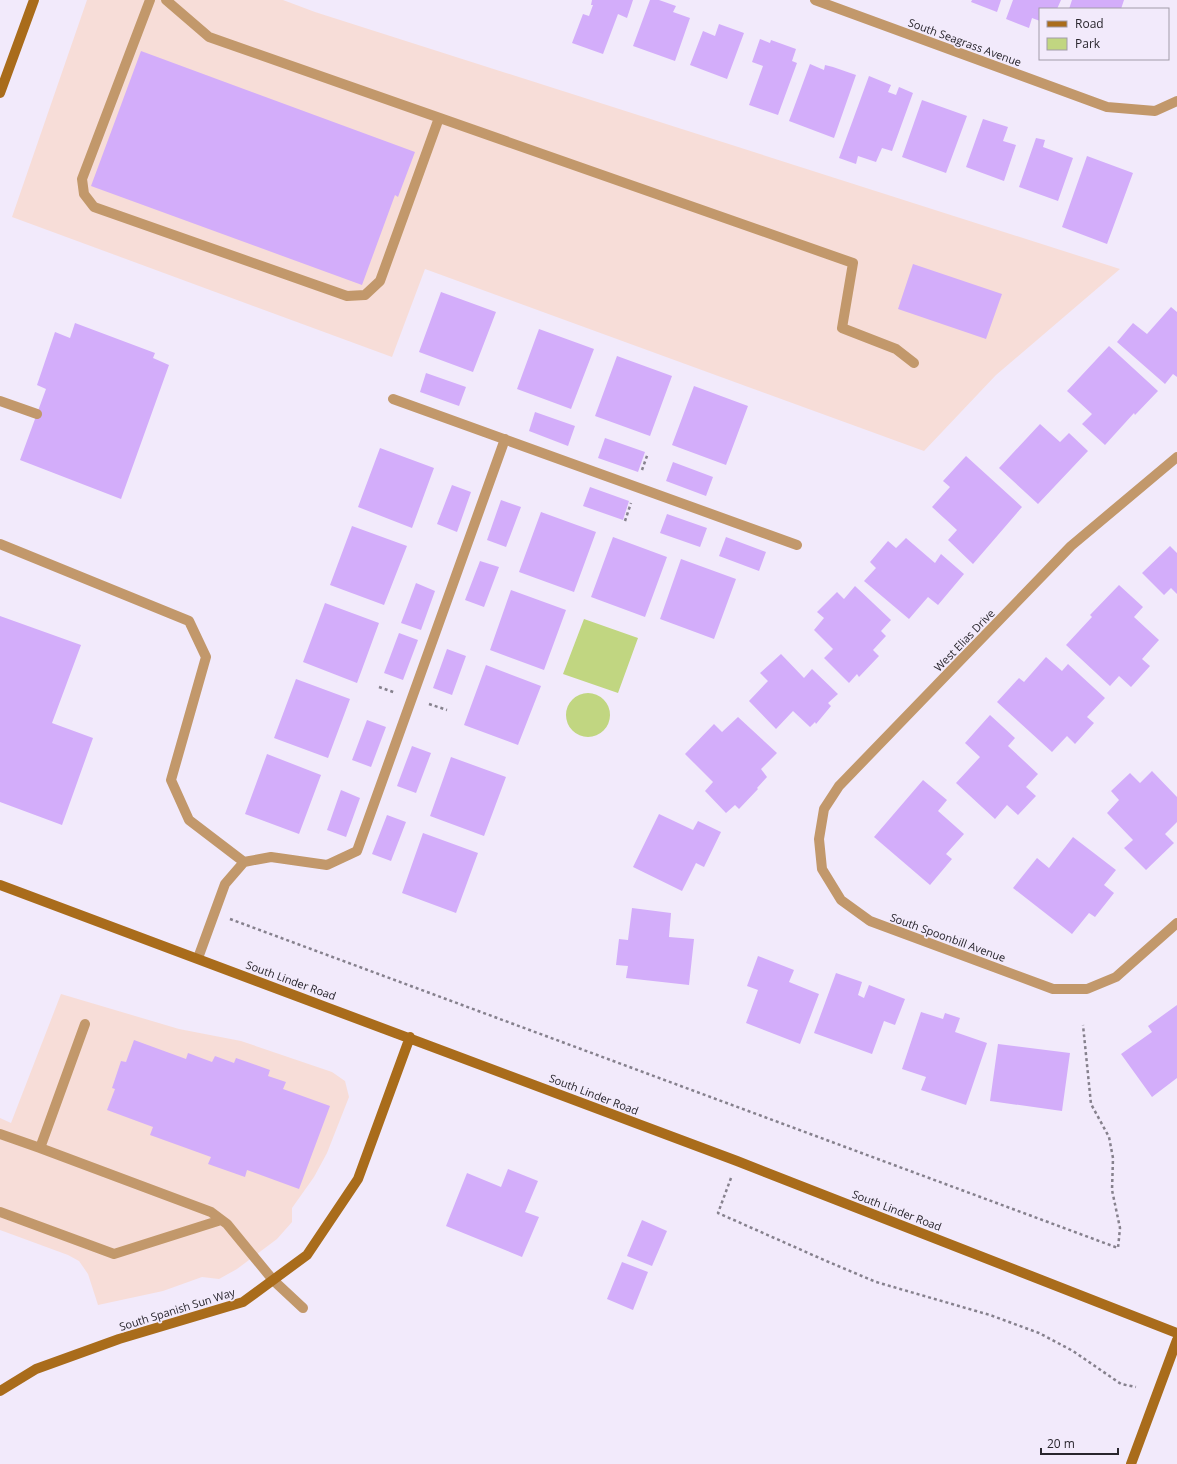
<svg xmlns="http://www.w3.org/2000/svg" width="1177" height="1464" font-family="'Open Sans',sans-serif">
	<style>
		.commercial { fill: #f7ddd8 }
		.green { fill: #c1d681 }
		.building { fill: #d3adfa }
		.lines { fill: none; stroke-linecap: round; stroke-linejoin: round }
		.path { stroke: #86818d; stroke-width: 2.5; stroke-dasharray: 3 3; stroke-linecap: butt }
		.lane { stroke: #c2986b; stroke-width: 10 }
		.street { stroke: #c2986b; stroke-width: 10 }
		.secondary { stroke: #a96c1b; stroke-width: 10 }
		.labels { text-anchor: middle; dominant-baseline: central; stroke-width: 3.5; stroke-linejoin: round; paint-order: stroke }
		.street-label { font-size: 11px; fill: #29262d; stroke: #f2eafb }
	</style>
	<rect width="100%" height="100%" fill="#f2eafb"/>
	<path class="commercial" d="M87 0H283L315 12 1120 269 996 375 924 451 425 269 392 357 12 217Z
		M61 994 179 1029 241 1041 332 1072 345 1081 349 1097 327 1153 314 1177 292 1208V1222L277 1239 237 1269 219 1279 202 1277 163 1291 98 1305 88 1274 79 1261 68 1255 0 1230V1118L11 1123Z"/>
	<path class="green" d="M584 619 638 638 618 693 563 674Z
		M566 715a22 22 0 1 1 44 0a22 22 0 1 1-44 0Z"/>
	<path class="building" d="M592 0H633L627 18 618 14 603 54 572 43 583 14 589 16 593 5H591Z
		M650 0H659L676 6 673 12 690 18 675 61 633 46Z
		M972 0H1001L997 12 971 2Z
		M1013 0H1061L1057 9H1040V21L1032 18 1029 28 1006 19Z
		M1072 0H1124L1121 9H1069Z
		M719 24 744 33 727 79 690 65 703 31 715 36Z
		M760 39 770 43 771 40 796 49 792 61 797 63 778 115 749 105 763 66 752 62Z
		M141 51 415 152 398 197 395 195 362 285 91 186Z
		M810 64 824 70 825 65 833 67 856 75 834 138 789 121Z
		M869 76 891 85 888 92 896 95 899 87 913 93 892 151 882 148 876 162 858 156 856 164 839 158Z
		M922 100 967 116 946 173 902 157Z
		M983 119 1008 127 1003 141 1016 145 1004 181 966 167Z
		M1036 138 1045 140 1043 147 1073 158 1058 201 1019 187Z
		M1087 156 1133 173 1107 244 1062 227Z
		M913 264 1002 294 986 339 898 309Z
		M441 292 496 312 473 372 419 352Z
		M1171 307 1177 312V377L1173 374 1165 384 1117 342 1133 323 1147 334Z
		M75 323 155 353 153 358 169 365 121 499 20 460 46 389 37 385 55 332 70 338Z
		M539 329 594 349 571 409 517 389Z
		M1109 346 1158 391 1135 415 1134 413 1105 445 1082 424 1092 414 1067 391Z
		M617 356 672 376 650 436 595 416Z
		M426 373 466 387 459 406 420 392Z
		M694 386 748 406 726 465 672 445Z
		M535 412 575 426 568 446 529 431Z
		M1040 424 1060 442 1069 433 1088 451 1038 504 999 468Z
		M605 438 645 452 638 472 598 458Z
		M380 448 434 468 412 528 358 507Z
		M966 456 1022 507 973 564 948 540 957 530 932 507 950 487 943 481Z
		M673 462 713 477 706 496 666 481Z
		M452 485 471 492 457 532 437 524Z
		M590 487 629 501 623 520 583 506Z
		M501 500 521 507 506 547 487 540Z
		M541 512 596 532 574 592 519 572Z
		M667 514 707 528 700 547 660 533Z
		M352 526 407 546 384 605 330 585Z
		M613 537 667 557 645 617 591 597Z
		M726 537 766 552 759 571 719 556Z
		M906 538 935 563 941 554 964 574 938 605 928 597 909 619 864 581 876 568 870 562 888 541 896 548Z
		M1170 546 1177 553V594L1171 588 1164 595 1142 573Z
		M681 559 736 579 714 639 660 619Z
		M480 561 499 567 484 607 465 600Z
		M416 583 435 591 421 630 401 623Z
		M1119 585 1143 607 1134 617 1159 640 1142 659 1150 666 1131 687 1119 676 1110 686 1066 645 1092 617 1090 615Z
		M855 586 891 620 881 631 886 636 873 650 879 656 859 677 857 674 849 683 824 658 833 649 814 630 824 618 817 612 837 592 844 599Z
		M511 590 566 610 544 670 490 650Z
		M325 603 379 623 357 683 303 662Z
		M0 616 81 645 52 723 93 738 62 825 0 802Z
		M399 633 418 640 403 680 384 673Z
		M447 649 466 656 452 695 433 688Z
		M781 654 804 678 812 669 838 694 828 703 831 706 816 724 815 722 810 727 793 711 776 729 749 701 768 681 760 673Z
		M1046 657 1062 671 1068 664 1105 698 1087 717 1094 723 1075 744 1067 736 1052 752 997 702 1019 678 1024 682Z
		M486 665 541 686 518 745 464 725Z
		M296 679 350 699 328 758 274 738Z
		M990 715 1015 738 1008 746 1038 774 1026 787 1036 796 1018 815 1007 805 995 819 956 783 980 757 965 743Z
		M738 717 777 753 761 769 767 777 757 788 758 789 739 809 735 805 726 813 705 791 713 782 685 754 714 724 722 732Z
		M367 720 386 727 371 767 352 760Z
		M412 746 431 753 416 793 397 786Z
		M267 754 321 775 299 834 245 814Z
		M451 757 506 777 484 836 430 816Z
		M1152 771 1177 797V822L1165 834 1174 843 1146 870 1124 848 1133 840 1107 813 1119 800 1111 791 1130 773 1140 783Z
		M923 780 947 800 938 811 964 834 946 854 952 859 930 885 874 837Z
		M341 790 360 798 346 837 327 830Z
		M659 814 693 830 698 821 721 832 704 867 696 863 682 891 633 867Z
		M387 815 406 822 391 861 372 854Z
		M423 833 478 853 456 913 402 893Z
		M1073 837 1116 870 1104 885 1114 893 1095 917 1089 913 1072 934 1013 888 1037 858 1049 868Z
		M632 908 671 913 669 937 694 939 689 985 626 978 628 966 616 965 619 939 628 940Z
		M758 956 794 970 789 982 819 994 800 1044 746 1023 758 990 747 986Z
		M836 973 862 982 858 995 864 998 869 985 905 999 895 1025 884 1021 872 1054 814 1033Z
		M1177 1005V1078L1152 1097 1121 1054 1152 1032 1148 1026Z
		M921 1012 943 1019 945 1013 960 1018 955 1032 987 1043 966 1105 921 1090 926 1077 902 1069Z
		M134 1040 186 1059 188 1053 212 1062 215 1056 234 1063 236 1058 270 1070 268 1076 286 1082 283 1089 330 1106 299 1189 247 1170 245 1177 208 1164 211 1157 150 1135 153 1127 107 1110 115 1089 112 1088 121 1061 126 1062Z
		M998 1044 1070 1053 1062 1111 990 1101Z
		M508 1169 538 1181 525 1212 539 1217 522 1257 446 1226 467 1173 501 1187Z
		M642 1220 667 1231 652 1266 627 1256Z
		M622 1262 648 1272 633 1310 607 1299Z"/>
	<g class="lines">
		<path class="path" d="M642 470 648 453
			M625 521 631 503
			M379 687 396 693
			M429 704 447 710
			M230 919 1118 1248 1120 1228 1112 1190 1113 1158 1109 1137 1091 1104 1083 1025
			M731 1178 718 1213 824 1260 876 1282 990 1315 1039 1333 1073 1351 1121 1384 1136 1387"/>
		<path class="lane" d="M150 0 82 179 84 194 94 207 347 296 365 295 380 281 439 118
			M166 0 209 37 853 263 842 328 896 349 914 363
			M393 399 797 545
			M0 401 37 414
			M0 544 189 621 206 657 171 780 189 820 244 862
			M198 958 225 884 244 862 271 857 327 865 357 851 505 439
			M85 1024 40 1148 211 1212 227 1224 273 1280 303 1308
			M0 1134 40 1148
			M0 1212 114 1254 221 1220"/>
		<path class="street" d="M815 0 1107 107 1155 111 1177 101
			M1177 457 1071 546 839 786 824 809 819 839 822 869 841 900 870 921 1053 989H1087L1116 977 1177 923"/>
		<path class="secondary" d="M0 93 34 0
			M0 885 737 1161 1177 1333
			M0 1391 36 1369 119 1339 243 1302 307 1255 358 1179 410 1037
			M1131 1464 1177 1340"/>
	</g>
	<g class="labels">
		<g class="street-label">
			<text transform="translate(965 42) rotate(20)">South Seagrass Avenue</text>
			<text transform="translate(964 640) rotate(-46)">West Elias Drive</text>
			<text transform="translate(948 937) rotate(20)">South Spoonbill Avenue</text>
			<text transform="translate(291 980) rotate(20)">South Linder Road</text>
			<text transform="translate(594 1094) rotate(21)">South Linder Road</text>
			<text transform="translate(897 1210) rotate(21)">South Linder Road</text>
			<text transform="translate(177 1309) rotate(-17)">South Spanish Sun Way</text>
		</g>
	</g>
	<rect x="1039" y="8" width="130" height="52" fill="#f2eafb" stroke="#a29ca9"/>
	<rect x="1047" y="21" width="20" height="6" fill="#a96c1b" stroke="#a29ca9"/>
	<text x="1075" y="28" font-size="12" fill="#29262d">Road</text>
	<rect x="1047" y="38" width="20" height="12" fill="#c1d681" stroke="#a29ca9"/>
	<text x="1075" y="48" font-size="12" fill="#29262d">Park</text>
	<path d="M1041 1448v6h77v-6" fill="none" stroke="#29262d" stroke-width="2"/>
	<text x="1047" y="1448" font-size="12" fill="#29262d" stroke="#f2eafb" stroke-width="3" paint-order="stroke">20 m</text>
</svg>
